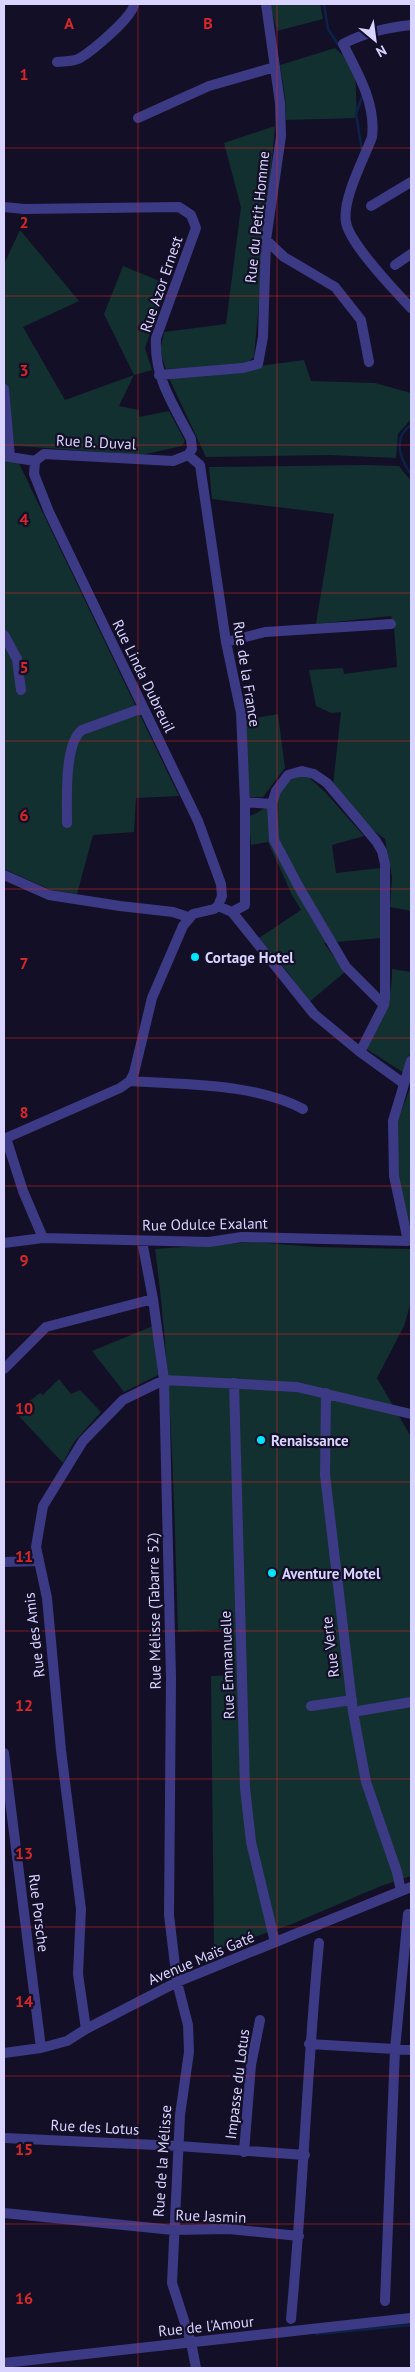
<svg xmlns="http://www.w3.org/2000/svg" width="415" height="2372" font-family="'PT Sans',sans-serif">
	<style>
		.green { fill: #12302f }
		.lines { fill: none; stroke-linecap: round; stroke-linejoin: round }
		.stream { stroke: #0c2248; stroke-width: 2.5 }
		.minor { stroke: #3d3a85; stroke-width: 10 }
		.grid { fill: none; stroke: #d62828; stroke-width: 1; stroke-opacity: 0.55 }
		.poi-dot { fill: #00e5ff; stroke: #130f26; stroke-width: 2 }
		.labels { text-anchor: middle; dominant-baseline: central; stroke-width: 4.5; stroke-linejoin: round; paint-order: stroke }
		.street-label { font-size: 15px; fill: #d9d4ff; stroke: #130f26 }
		.poi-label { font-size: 15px; font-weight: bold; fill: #d9d4ff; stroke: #130f26; text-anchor: start }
		.grid-label { font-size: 16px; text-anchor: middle; font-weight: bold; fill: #d62828; stroke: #130f26; stroke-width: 4.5; stroke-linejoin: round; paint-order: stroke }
	</style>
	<rect width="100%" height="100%" fill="#130f26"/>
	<path class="green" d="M270 4H320L323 19 277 31Z
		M335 48 355 67 357 118 286 120 285 97 280 65Z
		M275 126 254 357 245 365 166 369 160 352 164 332 226 324 241 207 224 143Z
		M20 230 79 301 23 327 65 400 134 375 104 314 123 266 167 284 145 348 152 370 134 375 119 406 139 410V417L169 411 185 441 182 446 141 455 4 445V264Z
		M304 360 311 381 375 383 411 393V419L398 434 396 458 329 455 206 457 169 378Z
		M4 455H15L179 796 136 798 134 832 93 835 77 894 51 890 4 869Z
		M367 465 399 466 411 481V911L390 907 392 877 385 839 354 816 333 785 341 712 331 713 316 706 309 670 343 668 344 674 397 667 394 627 391 616 316 624 334 514 212 499 209 467Z
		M278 714 285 768 263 797H250L245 720Z
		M302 771 326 793 364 836 332 845 336 873 380 868 381 938 324 943 345 972 308 1003 290 975 259 938 301 910 292 895 268 842 251 845 249 816C270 810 277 792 288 775Z
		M392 969 411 972V1050L404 1073 365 1048C380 1020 393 1001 392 969Z
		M411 1086V1228L399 1186 397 1122Z
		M254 1242 317 1247 410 1249 411 1254V1302L404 1326 377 1378 411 1437V1876L381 1886 292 1924 214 1951 211 1676 233 1675 231 1629 178 1632C174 1504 172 1376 155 1249Z
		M153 1326 158 1375 124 1392 92 1351Z
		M59 1379 71 1394 80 1390 101 1412 74 1442 63 1463 15 1412 40 1393 43 1395Z"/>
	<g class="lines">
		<path class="stream" d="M324 4 328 29 339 46
			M362 150 356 114 363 94
			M411 425C392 438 400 459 411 474
			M316 2334 411 2325"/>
		<path class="minor" d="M411 25C386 28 366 32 343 44 358 74 376 103 372 137 364 159 342 199 346 222 349 243 395 291 411 308
			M57 62C64 61 74 62 80 58 92 51 133 17 134 4
			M138 118 209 86 275 67
			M371 206 411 182
			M4 207 24 209 179 207 191 215 196 228 156 338C154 378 173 404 191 439L192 449 188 455
			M266 240 284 257 335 287 361 320 369 362
			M395 265 411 254
			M159 375 243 368 258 364 263 337 266 240 281 136 280 103 266 4
			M4 389 10 457
			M188 455 200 465 226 642 241 713 245 802V905L232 912 218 906
			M4 456 35 461 44 454 173 461 188 455
			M35 461 34 474 49 512 198 821 221 884 222 896 218 906
			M4 635 17 659 21 690
			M226 642 265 632 391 624
			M245 802 272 804
			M67 823C67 801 64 743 82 730L143 708
			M4 875 49 895 120 906 173 912 188 917
			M232 912 314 1014 360 1052 403 1083
			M360 1052 384 1005 385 998V864L382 851 376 841 327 783 314 774 302 771 288 775 276 791 272 804 274 840 300 889 346 967 384 1005
			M130 1081 134 1073 152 998 183 926 193 914 214 909 218 906
			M6 1138 23 1191 43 1238
			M4 1139 120 1088 130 1081C185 1085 254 1083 303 1109
			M142 1241 153 1299 164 1380 171 1678 169 1915 177 1982 188 2025 189 2052 180 2115 172 2283 191 2342 196 2368
			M4 1243 43 1238 209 1242 242 1237 408 1241 394 1176 393 1121 411 1061
			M4 1369 46 1327 153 1299
			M234 1383 245 1788 251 1842 275 1942
			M326 1393 325 1475 353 1712 366 1782 397 1872 401 1891
			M4 1562 38 1561
			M311 1706 352 1700
			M353 1712 411 1702
			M4 1753 41 2048
			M86 2029 78 1974 81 1909 61 1750 47 1598 36 1547 43 1506 83 1441 123 1400 164 1380 297 1387 411 1414
			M309 2044 411 2050
			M4 2053 41 2048 67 2041 86 2029 177 1982 411 1887
			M4 2138 178 2146 305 2155
			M244 2152 251 2065 260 2020
			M4 2213 173 2230 228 2229 299 2236
			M385 2301 395 2049 408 1914
			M291 2319C303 2194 307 2068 319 1943
			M4 2363 411 2318"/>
	</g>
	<path class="grid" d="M138 4V2368M277 4V2368M4 148H411M4 296H411M4 445H411M4 593H411M4 741H411M4 889H411M4 1038H411M4 1186H411M4 1334H411M4 1482H411M4 1631H411M4 1779H411M4 1927H411M4 2076H411M4 2224H411"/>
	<g class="poi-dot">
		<circle cx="195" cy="957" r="5"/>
		<circle cx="261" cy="1440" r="5"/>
		<circle cx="272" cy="1573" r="5"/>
	</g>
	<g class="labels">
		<g class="street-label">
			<text transform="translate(257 217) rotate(-84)">Rue du Petit Homme</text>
			<text transform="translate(161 284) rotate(-71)">Rue Azor Ernest</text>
			<text transform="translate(96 442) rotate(3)">Rue B. Duval</text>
			<text transform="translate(247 674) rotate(81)">Rue de la France</text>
			<text transform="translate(144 676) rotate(64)">Rue Linda Dubreuil</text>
			<text transform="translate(205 1224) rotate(-1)">Rue Odulce Exalant</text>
			<text transform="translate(154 1611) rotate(-91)">Rue Mélisse (Tabarre 52)</text>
			<text transform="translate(34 1635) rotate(-97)">Rue des Amis</text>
			<text transform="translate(330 1647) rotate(-97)">Rue Verte</text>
			<text transform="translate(227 1665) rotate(-92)">Rue Emmanuelle</text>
			<text transform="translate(39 1913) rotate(83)">Rue Porsche</text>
			<text transform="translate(201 1958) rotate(-23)">Avenue Maïs Gaté</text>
			<text transform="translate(237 2084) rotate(-83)">Impasse du Lotus</text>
			<text transform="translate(95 2127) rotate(3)">Rue des Lotus</text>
			<text transform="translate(162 2161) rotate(-86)">Rue de la Mélisse</text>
			<text transform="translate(211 2216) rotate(2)">Rue Jasmin</text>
			<text transform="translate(206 2326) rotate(-6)">Rue de l'Amour</text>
		</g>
		<g class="poi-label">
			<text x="205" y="957">Cortage Hotel</text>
			<text x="271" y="1440">Renaissance</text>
			<text x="282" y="1573">Aventure Motel</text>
		</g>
	</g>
	<g class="grid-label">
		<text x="69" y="29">A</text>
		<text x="208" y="29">B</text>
		<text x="24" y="80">1</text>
		<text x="24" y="228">2</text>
		<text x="24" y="376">3</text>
		<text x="24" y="525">4</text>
		<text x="24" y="673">5</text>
		<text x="24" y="821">6</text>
		<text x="24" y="969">7</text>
		<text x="24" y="1118">8</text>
		<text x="24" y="1266">9</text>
		<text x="24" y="1414">10</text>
		<text x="24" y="1562">11</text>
		<text x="24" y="1711">12</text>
		<text x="24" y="1859">13</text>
		<text x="24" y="2007">14</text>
		<text x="24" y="2155">15</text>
		<text x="24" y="2304">16</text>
	</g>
	<rect width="415" height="2372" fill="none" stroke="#d9d4ff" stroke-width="10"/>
	<g transform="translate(375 40) rotate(151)" stroke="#130f26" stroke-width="4" paint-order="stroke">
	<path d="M0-4L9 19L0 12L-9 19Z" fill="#d9d4ff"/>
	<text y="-8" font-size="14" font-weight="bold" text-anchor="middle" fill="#d9d4ff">N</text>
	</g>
</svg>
